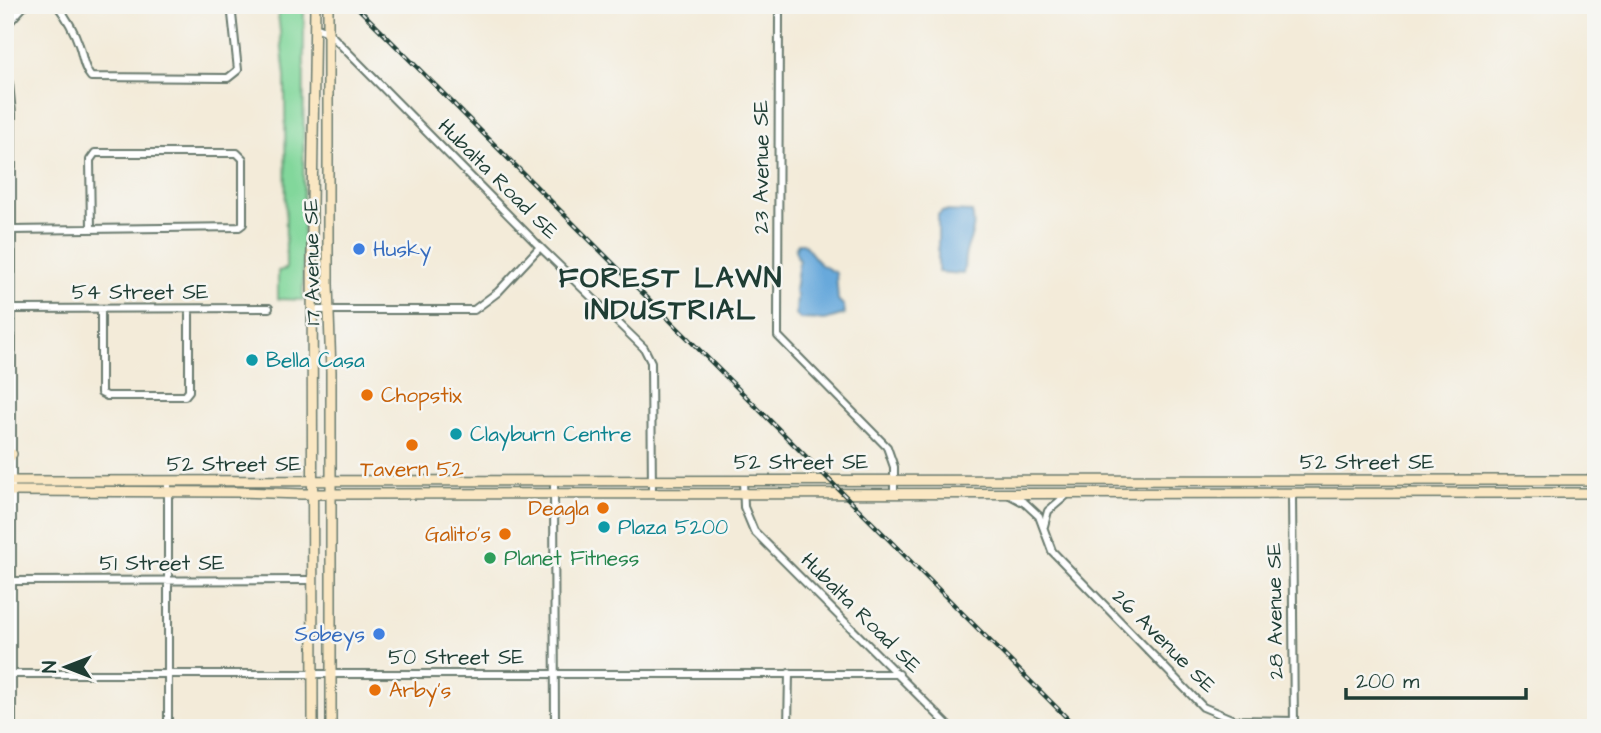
<svg xmlns="http://www.w3.org/2000/svg" width="1601" height="733" font-family="'Architects Daughter',sans-serif">
	<style>
		.green { fill: #82d79b; stroke: #508a68; stroke-width: 2 }
		.water { fill: #67a9db; stroke: #437388; stroke-width: 2 }
		.lines { fill: none; stroke-linecap: round; stroke-linejoin: round }
		.minor-casing { stroke: #697a6e; stroke-width: 10 }
		.secondary-casing { stroke: #697a6e; stroke-width: 12 }
		.minor { stroke: #fff; stroke-width: 6 }
		.secondary { stroke: #fae7c3; stroke-width: 9 }
		.rail-casing { stroke: #1f3d34; stroke-width: 4.5 }
		.rail { stroke: #f6f6f2; stroke-width: 2; stroke-dasharray: 5; stroke-linecap: butt }
		.shop-dot { fill: #3f7fe0; stroke: #f6f6f2; stroke-width: 2.5 }
		.culture-dot { fill: #0f9aa8; stroke: #f6f6f2; stroke-width: 2.5 }
		.food-dot { fill: #e8710a; stroke: #f6f6f2; stroke-width: 2.5 }
		.leisure-dot { fill: #2e9e5b; stroke: #f6f6f2; stroke-width: 2.5 }
		.labels { text-anchor: middle; dominant-baseline: central; stroke-width: 5; stroke-linejoin: round; paint-order: stroke }
		.street-label { font-size: 21px; fill: #1f3d34; stroke: #f6f6f2 }
		.shop-label { font-size: 21px; fill: #366cbe; stroke: #f6f6f2; text-anchor: start }
		.culture-label { font-size: 21px; fill: #0d838f; stroke: #f6f6f2; text-anchor: start }
		.food-label { font-size: 21px; fill: #c56008; stroke: #f6f6f2; text-anchor: start }
		.leisure-label { font-size: 21px; fill: #27864d; stroke: #f6f6f2; text-anchor: start }
		.district-label { font-size: 28px; font-weight: bold; letter-spacing: 2px; fill: #1f3d34; stroke: #f6f6f2 }
	</style>
	<rect width="100%" height="100%" fill="#f6f6f2"/>
	<filter id="ink" filterUnits="userSpaceOnUse"><feTurbulence type="fractalNoise" baseFrequency=".0143" numOctaves="2"/><feDisplacementMap in="SourceGraphic" scale="14" xChannelSelector="R" yChannelSelector="G"/><feConvolveMatrix kernelMatrix="1 2 1 2 8 2 1 2 1" color-interpolation-filters="sRGB"/></filter>
	<filter id="wash" filterUnits="userSpaceOnUse"><feTurbulence type="fractalNoise" baseFrequency=".00686" numOctaves="4" result="noise"/><feDisplacementMap in="SourceGraphic" scale="28" xChannelSelector="R" yChannelSelector="G"/><feGaussianBlur stdDeviation="1.57" result="paint"/><feColorMatrix in="noise" values="0 0 0 0 0 0 0 0 0 0 0 0 0 0 0 0 0 1.4 0 .05"/><feComposite in="paint" operator="in"/></filter>
	<g filter="url(#wash)">
		<rect width="100%" height="100%" fill="#f3ebd9"/>
		<path class="green" d="M277 5H304L303 300 278 299V271L286 269 285 76Z"/>
		<path class="water" d="M942 211 972 212C977 234 968 238 965 257 964 262 965 268 963 274L938 272V215Z
			M798 243H803L820 264 836 273 838 300 844 306 845 314 825 320 800 319 796 315 797 296 795 291 799 261 795 250Z"/>
	</g>
	<g filter="url(#ink)">
		<g class="lines">
			<g class="minor-casing">
				<path id="minor" d="M57 5C67 18 74 30 79 45 83 56 83 68 91 77L228 78 238 70 231 5
					M779 5 778 336 887 447 894 467V493
					M5 27 25 5
					M315 27 328 32 540 247 644 348 651 362 652 493
					M5 74 9 83 12 113V728
					M11 230 239 227 243 224V159L237 153H95L90 160 91 229
					M12 309 269 308
					M101 310V393L107 396H185L189 391V310
					M312 310H474L498 292 540 247
					M743 480 744 507 754 531 951 728
					M168 481V728
					M554 482 555 728
					M1292 493 1294 728
					M1008 494 1025 503 1039 516 1052 551 1203 707 1234 720 1294 721
					M1044 526 1048 511 1069 493
					M12 581 312 580
					M12 674H899
					M788 728 789 673"/>
			</g>
			<g class="secondary-casing">
				<path id="secondary" d="M328 5V284L331 372V728
					M5 464 12 454
					M5 481 1596 480
					M5 491 237 492 302 494 1596 493
					M313 728 312 206 315 5"/>
			</g>
			<use href="#minor" class="minor"/>
			<use href="#secondary" class="secondary"/>
			<g class="rail-casing">
				<path id="rail" d="M355 5 1077 728"/>
			</g>
			<use href="#rail" class="rail"/>
		</g>
	</g>
	<g class="shop-dot">
		<circle cx="359" cy="249" r="7"/>
		<circle cx="379" cy="634" r="7"/>
	</g>
	<g class="culture-dot">
		<circle cx="252" cy="360" r="7"/>
		<circle cx="456" cy="434" r="7"/>
		<circle cx="604" cy="527" r="7"/>
	</g>
	<g class="food-dot">
		<circle cx="367" cy="395" r="7"/>
		<circle cx="412" cy="445" r="7"/>
		<circle cx="603" cy="508" r="7"/>
		<circle cx="505" cy="534" r="7"/>
		<circle cx="375" cy="690" r="7"/>
	</g>
	<circle class="leisure-dot" cx="490" cy="558" r="7"/>
	<g class="labels">
		<g class="street-label">
			<text transform="translate(761 167) rotate(-90)">23 Avenue SE</text>
			<text transform="translate(498 179) rotate(45)">Hubalta Road SE</text>
			<text transform="translate(312 262) rotate(-91)">17 Avenue SE</text>
			<text x="140" y="292">54 Street SE</text>
			<text x="801" y="462">52 Street SE</text>
			<text x="1367" y="462">52 Street SE</text>
			<text x="234" y="464">52 Street SE</text>
			<text x="162" y="563">51 Street SE</text>
			<text transform="translate(1275 611) rotate(-91)">28 Avenue SE</text>
			<text transform="translate(861 613) rotate(45)">Hubalta Road SE</text>
			<text transform="translate(1164 641) rotate(45)">26 Avenue SE</text>
			<text x="456" y="657">50 Street SE</text>
		</g>
		<g class="shop-label">
			<text x="373" y="249">Husky</text>
			<text x="365" y="634" text-anchor="end">Sobeys</text>
		</g>
		<g class="culture-label">
			<text x="266" y="360">Bella Casa</text>
			<text x="470" y="434">Clayburn Centre</text>
			<text x="618" y="527">Plaza 5200</text>
		</g>
		<g class="food-label">
			<text x="381" y="395">Chopstix</text>
			<text x="412" y="469" text-anchor="middle">Tavern 52</text>
			<text x="589" y="508" text-anchor="end">Deagla</text>
			<text x="491" y="534" text-anchor="end">Galito's</text>
			<text x="389" y="690">Arby's</text>
		</g>
		<g class="leisure-label">
			<text x="504" y="558">Planet Fitness</text>
		</g>
		<g class="district-label">
			<text x="671" y="278">FOREST LAWN<tspan x="671" dy="32">INDUSTRIAL</tspan></text>
		</g>
	</g>
	<rect width="1601" height="733" fill="none" stroke="#f6f6f2" stroke-width="28"/>
	<g transform="translate(66 667) rotate(270)" stroke="#f6f6f2" stroke-width="5" paint-order="stroke">
	<path d="M0-5L12 26L0 18L-12 26Z" fill="#1f3d34"/>
	<text y="-10" font-size="19" font-weight="bold" text-anchor="middle" fill="#1f3d34">N</text>
	</g>
	<path d="M1346 688v10h180v-10" fill="none" stroke="#1f3d34" stroke-width="3.5"/>
	<text x="1356" y="688" font-size="21" fill="#1f3d34" stroke="#f6f6f2" stroke-width="5" paint-order="stroke">200 m</text>
</svg>
